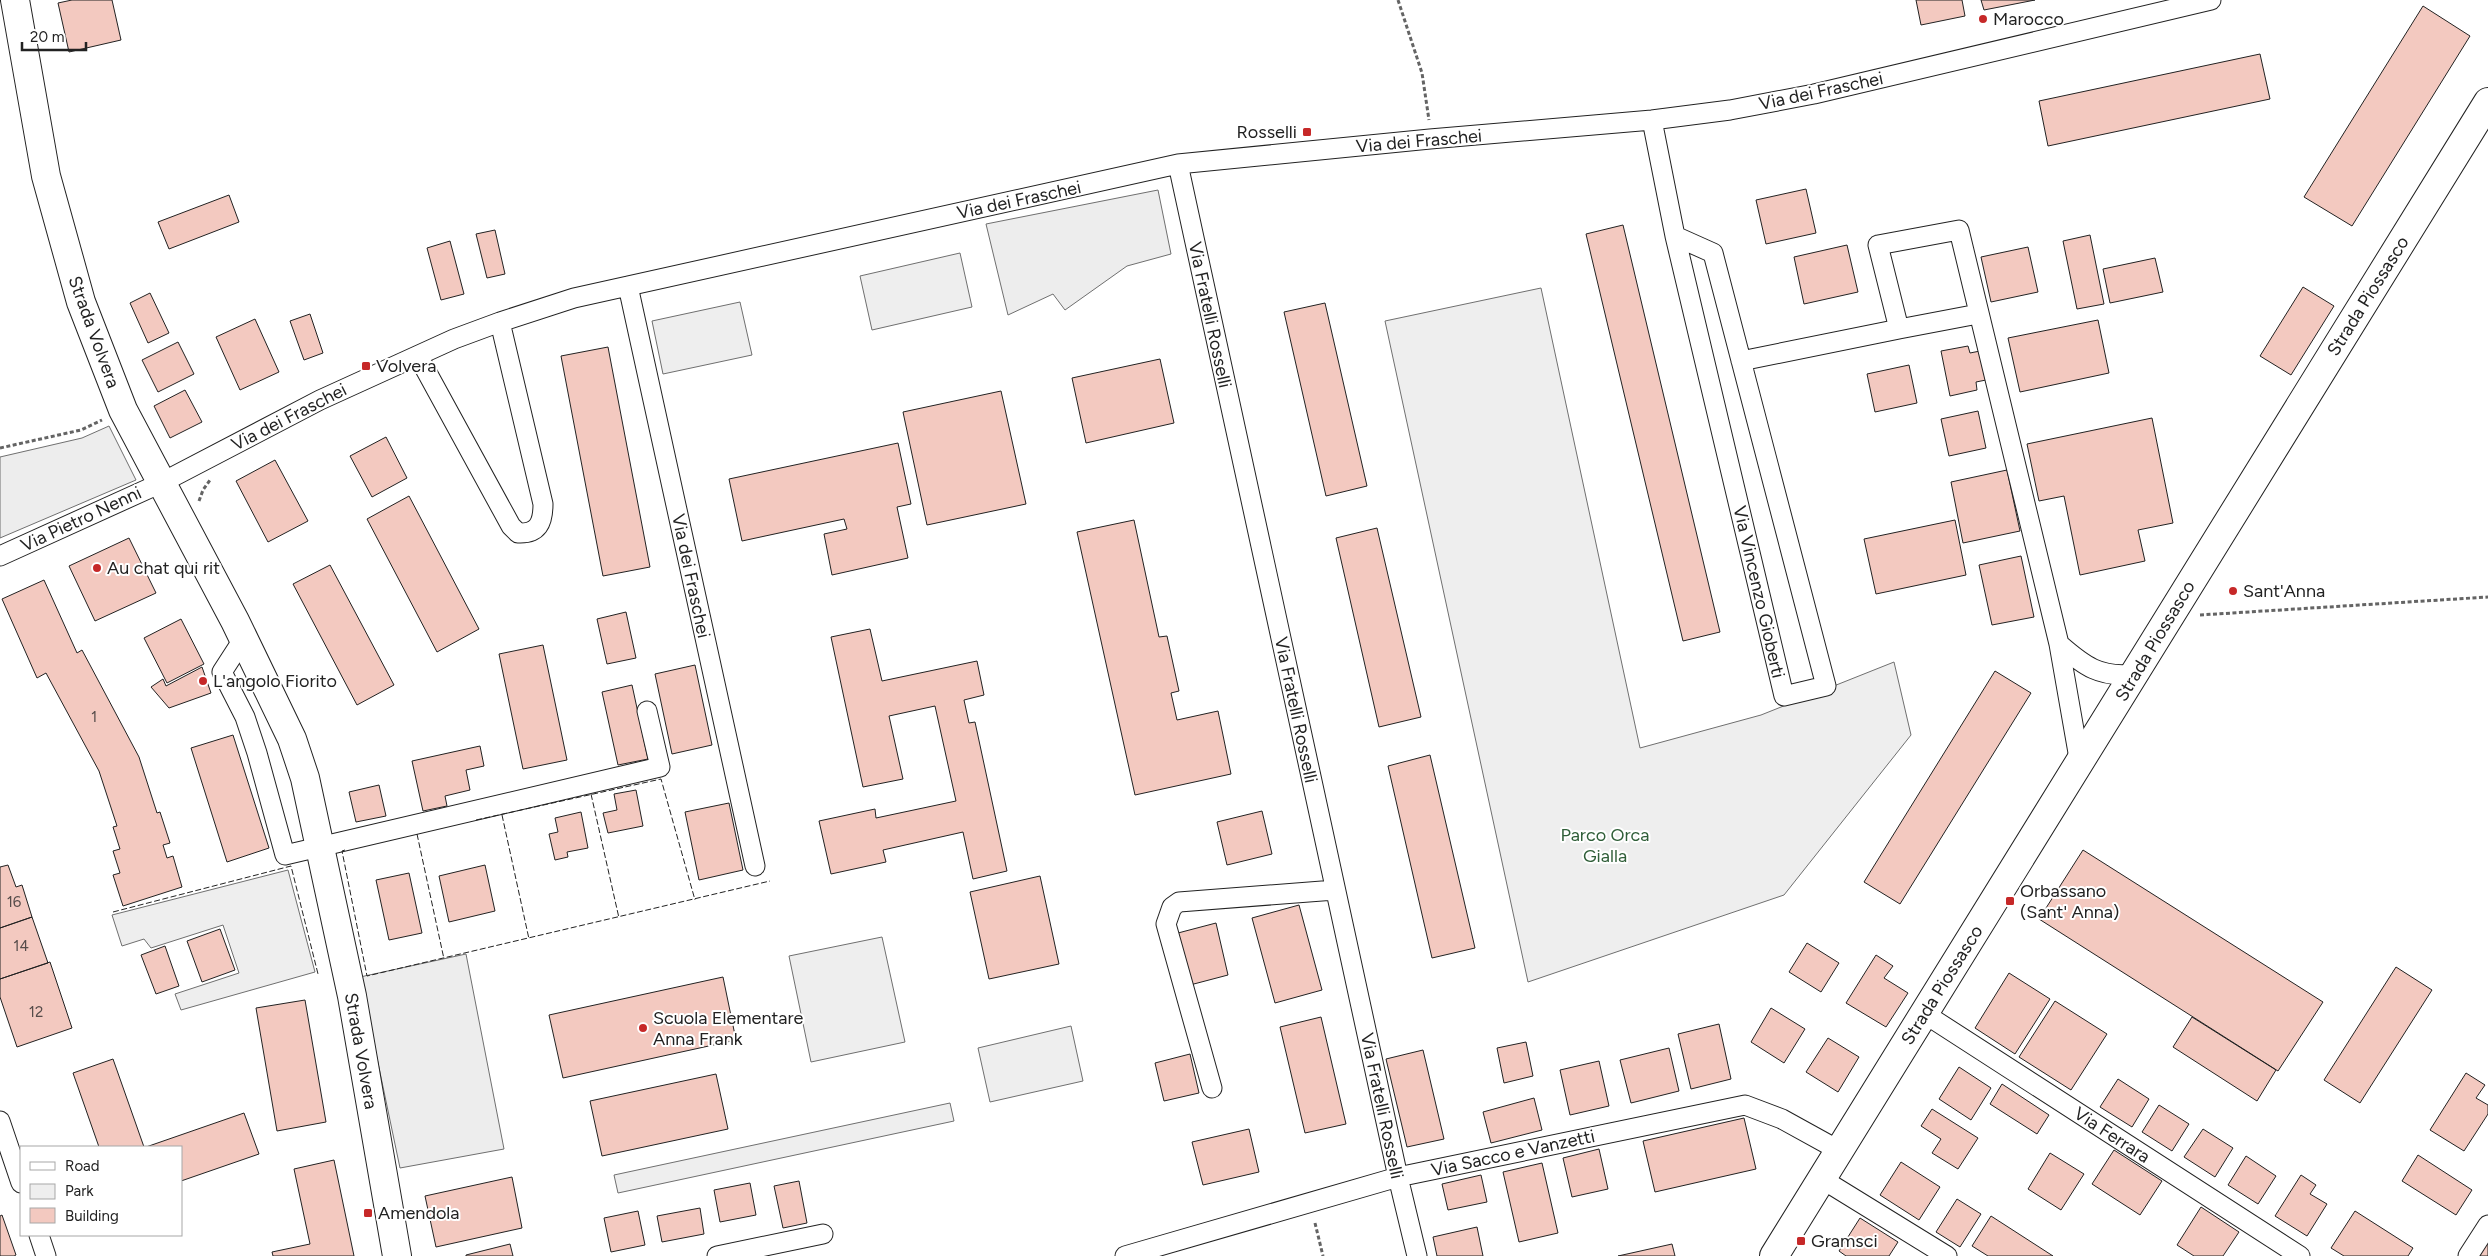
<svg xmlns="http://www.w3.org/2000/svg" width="2488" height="1256" font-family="Figtree,sans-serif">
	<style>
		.green { fill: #eee; stroke: #6f6f6f }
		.parking { fill: #ededed; stroke: #6f6f6f }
		.building { fill: #f3c9c0; stroke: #222 }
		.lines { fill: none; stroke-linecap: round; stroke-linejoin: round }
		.street-casing { stroke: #222; stroke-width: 21 }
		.secondary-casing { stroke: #222; stroke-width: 30 }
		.path { stroke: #646464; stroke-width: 3; stroke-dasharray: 4 2.5; stroke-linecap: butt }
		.street { stroke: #fff; stroke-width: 19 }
		.secondary { stroke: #fff; stroke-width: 28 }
		.fence { stroke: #222; stroke-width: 1; stroke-dasharray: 6 2.5; stroke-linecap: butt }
		.poi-dot { fill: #c62828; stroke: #fff; stroke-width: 2 }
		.labels { text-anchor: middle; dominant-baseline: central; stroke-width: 4; stroke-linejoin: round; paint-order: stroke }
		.number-label { font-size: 15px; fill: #564c4a }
		.poi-label { font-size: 18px; fill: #222; stroke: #fff; text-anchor: start }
		.street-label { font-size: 18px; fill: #222; stroke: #fff }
		.park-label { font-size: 18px; fill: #2f5e38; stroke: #fff }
	</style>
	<rect width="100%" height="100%" fill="#fff"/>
	<path class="green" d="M960 253 972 307 872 330 860 276Z
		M1541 288 1640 748 1761 715 1894 662 1911 735 1784 895 1528 982 1385 321Z
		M740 302 752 355 663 374 652 321Z
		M288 870 315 972 181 1010 175 994 239 973 223 925 151 948 144 939 122 946 112 915Z
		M882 937 905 1042 811 1062 789 956Z
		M1071 1026 1083 1081 990 1102 978 1048Z
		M950 1103 954 1121 618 1193 614 1175Z"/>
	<path class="parking" d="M1158 190 1171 254 1127 266 1065 310 1053 294 1008 315 986 224Z
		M109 426 136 480 0 538V457L82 438Z
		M466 954 504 1149 400 1168 360 977Z"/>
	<path class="building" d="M72 0H112L121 40 69 52 58 3Z
		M1916 0H1962L1965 16 1921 25Z
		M1981 0H2035L1984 10Z
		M2423 6 2470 36 2352 226 2304 197Z
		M2260 54 2270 99 2048 146 2039 101Z
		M1806 189 1816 233 1766 244 1756 200Z
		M229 195 239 222 169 249 158 222Z
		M1623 225 1720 632 1683 641 1586 234Z
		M495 230 505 274 487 278 476 234Z
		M2090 235 2104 304 2077 309 2063 241Z
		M450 241 464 294 441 300 427 248Z
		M1847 245 1858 292 1804 304 1794 257Z
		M2028 247 2038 292 1991 302 1981 257Z
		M2155 258 2163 292 2110 303 2103 269Z
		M2303 287 2334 306 2291 375 2260 356Z
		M150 293 169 333 148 343 130 303Z
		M1325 303 1367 486 1326 496 1284 312Z
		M310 314 323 353 304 360 290 321Z
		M255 319 279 372 240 390 216 337Z
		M2098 320 2109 373 2020 392 2008 338Z
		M178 342 194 374 158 392 142 360Z
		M1968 346 1970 353 1980 351 1986 380 1976 382 1977 390 1950 396 1941 351Z
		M608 347 650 567 603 576 561 356Z
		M1160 359 1174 423 1086 443 1072 378Z
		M1909 365 1917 403 1875 412 1867 374Z
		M185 390 202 422 170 438 154 406Z
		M1001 391 1026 504 927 525 903 412Z
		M1978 411 1986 448 1949 456 1941 419Z
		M2152 418 2173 523 2138 530 2145 561 2080 575 2064 496 2039 501 2027 444Z
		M386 437 407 478 372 497 350 456Z
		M898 443 911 504 897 507 908 558 832 575 824 534 847 529 844 519 742 541 729 479Z
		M275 460 308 521 268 542 236 481Z
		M2007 470 2020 531 1963 543 1951 482Z
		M409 496 479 629 437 652 367 519Z
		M1134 520 1159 637 1167 636 1179 691 1171 693 1177 720 1218 711 1231 774 1135 795 1077 532Z
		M1955 520 1966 575 1876 594 1864 539Z
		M1377 528 1421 717 1379 727 1336 538Z
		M129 538 156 593 95 621 69 566Z
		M2021 556 2034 617 1992 625 1979 565Z
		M330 565 394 685 357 705 293 584Z
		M44 580 77 653 82 650 139 757 157 813 160 812 170 843 163 845 167 858 173 856 182 887 123 906 113 875 120 873 113 851 120 849 113 827 117 826 99 771 46 673 37 678 2 599Z
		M626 612 636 658 607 664 597 619Z
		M181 619 204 664 167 683 144 638Z
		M870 629 882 681 977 661 984 695 964 700 969 723 975 722 1007 871 973 879 963 832 883 850 886 862 831 874 819 821 875 809 876 818 956 801 935 706 889 716 903 779 863 787 831 637Z
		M543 645 567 760 523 769 499 654Z
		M695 665 712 745 672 754 655 674Z
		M202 667 211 693 169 708 151 687 163 679 166 686Z
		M1995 671 2031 693 1900 904 1864 882Z
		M632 685 648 759 618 765 602 692Z
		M233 735 269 848 227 862 191 748Z
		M480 746 484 766 466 770 470 790 445 796 447 806 423 811 412 761Z
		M1430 755 1475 948 1432 958 1388 766Z
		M379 785 386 816 356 822 349 792Z
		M636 790 643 826 608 833 603 813 617 810 614 794Z
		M729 803 743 870 699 880 685 812Z
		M1262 811 1272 854 1227 865 1217 822Z
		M581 812 588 848 567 852 568 857 555 860 549 834 558 832 555 818Z
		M2083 850 2323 1002 2278 1071 2039 919Z
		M8 865 16 887 22 885 32 917 0 928V867Z
		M485 865 495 911 449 922 439 876Z
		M409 873 422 933 389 940 376 880Z
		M1040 876 1059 964 989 979 970 892Z
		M1299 905 1322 990 1275 1003 1252 918Z
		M32 917 48 963 0 979V928Z
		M1216 923 1228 975 1190 985 1178 933Z
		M220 929 235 970 202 982 187 941Z
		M1807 943 1839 963 1821 992 1789 972Z
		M165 946 179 986 156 994 141 955Z
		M1876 955 1893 966 1884 978 1908 993 1886 1027 1846 1003Z
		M50 962 72 1028 17 1047 0 997V979Z
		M2396 967 2432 990 2360 1103 2324 1080Z
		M2009 973 2050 999 2015 1054 1975 1028Z
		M723 977 736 1040 563 1078 549 1015Z
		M305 1000 326 1122 277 1131 256 1008Z
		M2055 1001 2107 1034 2071 1090 2019 1057Z
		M1771 1008 1805 1029 1784 1063 1751 1042Z
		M1321 1017 1346 1124 1305 1133 1280 1027Z
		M2192 1017 2276 1070 2257 1101 2173 1047Z
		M1719 1024 1731 1079 1691 1089 1678 1034Z
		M1828 1038 1859 1057 1838 1092 1806 1072Z
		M1526 1042 1533 1076 1504 1083 1497 1048Z
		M1669 1048 1679 1091 1631 1103 1620 1060Z
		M1423 1050 1444 1139 1407 1147 1386 1059Z
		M1190 1054 1199 1093 1164 1101 1155 1063Z
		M113 1059 144 1147H99L73 1073Z
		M1599 1061 1609 1106 1570 1115 1560 1070Z
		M1959 1067 1991 1088 1971 1120 1939 1099Z
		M2466 1073 2485 1085 2476 1098 2488 1105V1114L2464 1151 2430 1130Z
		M716 1074 728 1129 602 1156 590 1101Z
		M2118 1079 2149 1099 2132 1127 2100 1107Z
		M2002 1084 2049 1115 2037 1134 1990 1104Z
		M1534 1098 1542 1130 1491 1143 1483 1112Z
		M2159 1105 2189 1124 2172 1151 2142 1132Z
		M1932 1109 1978 1138 1958 1169 1932 1153 1941 1139 1921 1126Z
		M244 1113 259 1154 181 1181V1147H146Z
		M1744 1118 1756 1169 1655 1192 1643 1141Z
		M1249 1129 1259 1172 1203 1185 1192 1142Z
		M2203 1129 2233 1148 2215 1177 2184 1157Z
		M1599 1149 1608 1189 1572 1197 1563 1158Z
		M2114 1150 2162 1181 2140 1215 2092 1184Z
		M2050 1153 2084 1174 2061 1210 2028 1189Z
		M2418 1155 2472 1190 2456 1215 2402 1181Z
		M2246 1156 2276 1176 2258 1204 2228 1185Z
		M334 1160 354 1256H273L272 1252 310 1244 294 1169Z
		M1901 1162 1940 1187 1919 1220 1880 1195Z
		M1542 1163 1558 1233 1519 1242 1503 1172Z
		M1481 1175 1487 1202 1448 1210 1442 1184Z
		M2301 1175 2316 1185 2310 1194 2327 1204 2307 1236 2275 1216Z
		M512 1177 522 1228 436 1247 425 1196Z
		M799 1181 807 1223 783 1228 774 1186Z
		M750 1183 756 1215 720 1222 714 1190Z
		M1957 1199 1981 1214 1960 1247 1936 1232Z
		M2201 1207 2239 1232 2223 1256H2194L2177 1245Z
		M700 1208 704 1234 662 1242 657 1216Z
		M638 1211 645 1245 611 1252 604 1218Z
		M2355 1211 2413 1248 2408 1256H2344L2331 1248Z
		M2 1215 16 1255 14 1256H0V1216Z
		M1991 1216 2053 1256H1988L1972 1246Z
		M1860 1218 1898 1242 1889 1256H1846L1839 1251Z
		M1477 1227 1483 1256H1437L1433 1237Z
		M2488 1237V1256H2475Z
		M510 1244 513 1256H466V1255Z
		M1672 1244 1675 1256H1618Z"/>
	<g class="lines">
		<g class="street-casing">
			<path id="street" d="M1652 120 1675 236 1784 696 1826 686 1713 253 1675 236
				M1178 164 1398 1177 1417 1256
				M628 286 755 866
				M1978 314 1899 329 1878 245 1959 230 2059 644 2080 764
				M418 356 511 526 518 533C538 534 543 523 543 504L500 322
				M1741 361 1899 329
				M0 556 161 483 320 400 454 339 500 322 574 298 1178 164 1430 139 1652 120 1730 110 1814 94 2211 0
				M244 638 222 672 245 717 257 753 285 855 660 767 647 711
				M2059 644C2084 666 2100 678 2134 674
				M1925 1014 2300 1256
				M1212 1088 1166 924 1172 907 1179 902 1335 890
				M0 1121 21 1183
				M1822 1179 1947 1256
				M39 1235 46 1256
				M717 1256 823 1234
				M1125 1256 1398 1177 1745 1105 1782 1119 1840 1151
				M2468 1256 2488 1225"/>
		</g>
		<g class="secondary-casing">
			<path id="secondary" d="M15 0 46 176 81 302 123 410 235 621 292 739 305 778 352 996 397 1256
				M1774 1256 2488 102"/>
		</g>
		<path class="path" d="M1398 0 1422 73 1429 120
			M0 448 81 430 102 420
			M199 501 203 490 210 480
			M2200 615 2488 597
			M1315 1223 1323 1256"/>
		<use href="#street" class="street"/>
		<use href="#secondary" class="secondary"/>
		<path class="fence" d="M591 794 619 918
			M502 815 529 939
			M476 820 661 779 695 900
			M417 834 444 959
			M345 850 342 851 367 976 770 881
			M113 912 291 866 318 974"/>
	</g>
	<g class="poi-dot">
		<circle cx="1983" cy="19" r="5"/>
		<rect x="1302" y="127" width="10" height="10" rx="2.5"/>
		<rect x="361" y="361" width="10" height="10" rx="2.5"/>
		<circle cx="97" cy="568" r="5"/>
		<circle cx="2233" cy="591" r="5"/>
		<circle cx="203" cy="681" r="5"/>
		<rect x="2005" y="896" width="10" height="10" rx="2.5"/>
		<circle cx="643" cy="1028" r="5"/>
		<rect x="363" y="1208" width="10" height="10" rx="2.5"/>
		<rect x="1796" y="1236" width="10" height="10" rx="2.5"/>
	</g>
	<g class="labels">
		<g class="number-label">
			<text x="94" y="717">1</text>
			<text x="14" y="902">16</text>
			<text x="21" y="946">14</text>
			<text x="36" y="1012">12</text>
		</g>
		<g class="poi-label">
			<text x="1993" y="19">Marocco</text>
			<text x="1297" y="132" text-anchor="end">Rosselli</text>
			<text x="376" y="366">Volvera</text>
			<text x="107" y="568">Au chat qui rit</text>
			<text x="2243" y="591">Sant'Anna</text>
			<text x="213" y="681">L'angolo Fiorito</text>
			<text x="2020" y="891">Orbassano<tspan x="2020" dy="21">(Sant' Anna)</tspan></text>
			<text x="653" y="1018">Scuola Elementare<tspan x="653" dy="21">Anna Frank</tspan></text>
			<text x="378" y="1213">Amendola</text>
			<text x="1811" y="1241">Gramsci</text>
		</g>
		<g class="street-label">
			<text transform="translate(1821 91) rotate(-12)">Via dei Fraschei</text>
			<text transform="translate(1419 141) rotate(-5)">Via dei Fraschei</text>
			<text transform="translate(1019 200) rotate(-12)">Via dei Fraschei</text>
			<text transform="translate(2368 296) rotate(-58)">Strada Piossasco</text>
			<text transform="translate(1210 315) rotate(78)">Via Fratelli Rosselli</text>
			<text transform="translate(94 332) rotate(70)">Strada Volvera</text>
			<text transform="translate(289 417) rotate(-27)">Via dei Fraschei</text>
			<text transform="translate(81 519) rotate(-25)">Via Pietro Nenni</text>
			<text transform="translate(691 576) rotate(78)">Via dei Fraschei</text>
			<text transform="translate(1759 592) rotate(77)">Via Vincenzo Gioberti</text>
			<text transform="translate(2155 641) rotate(-59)">Strada Piossasco</text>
			<text transform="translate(1296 710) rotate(78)">Via Fratelli Rosselli</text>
			<text transform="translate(1942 985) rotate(-58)">Strada Piossasco</text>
			<text transform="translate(361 1051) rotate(80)">Strada Volvera</text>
			<text transform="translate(1382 1106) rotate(78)">Via Fratelli Rosselli</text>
			<text transform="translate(2112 1135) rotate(33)">Via Ferrara</text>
			<text transform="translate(1513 1153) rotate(-12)">Via Sacco e Vanzetti</text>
		</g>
		<g class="park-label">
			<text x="1605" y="835">Parco Orca<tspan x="1605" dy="21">Gialla</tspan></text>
		</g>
	</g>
	<rect x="20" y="1146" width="162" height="90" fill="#ffffff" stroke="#a7a7a7"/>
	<rect x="30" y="1162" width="25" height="8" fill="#ffffff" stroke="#a7a7a7"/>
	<text x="65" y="1171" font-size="15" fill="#222222">Road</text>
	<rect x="30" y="1184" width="25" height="15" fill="#eeeeee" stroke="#a7a7a7"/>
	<text x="65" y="1196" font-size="15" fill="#222222">Park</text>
	<rect x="30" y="1208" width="25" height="15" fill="#f3c9c0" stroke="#a7a7a7"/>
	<text x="65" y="1221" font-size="15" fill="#222222">Building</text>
	<path d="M22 42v8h64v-8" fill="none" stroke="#222222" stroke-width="2.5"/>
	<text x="30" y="42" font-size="15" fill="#222222" stroke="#ffffff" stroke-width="4" paint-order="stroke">20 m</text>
</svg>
